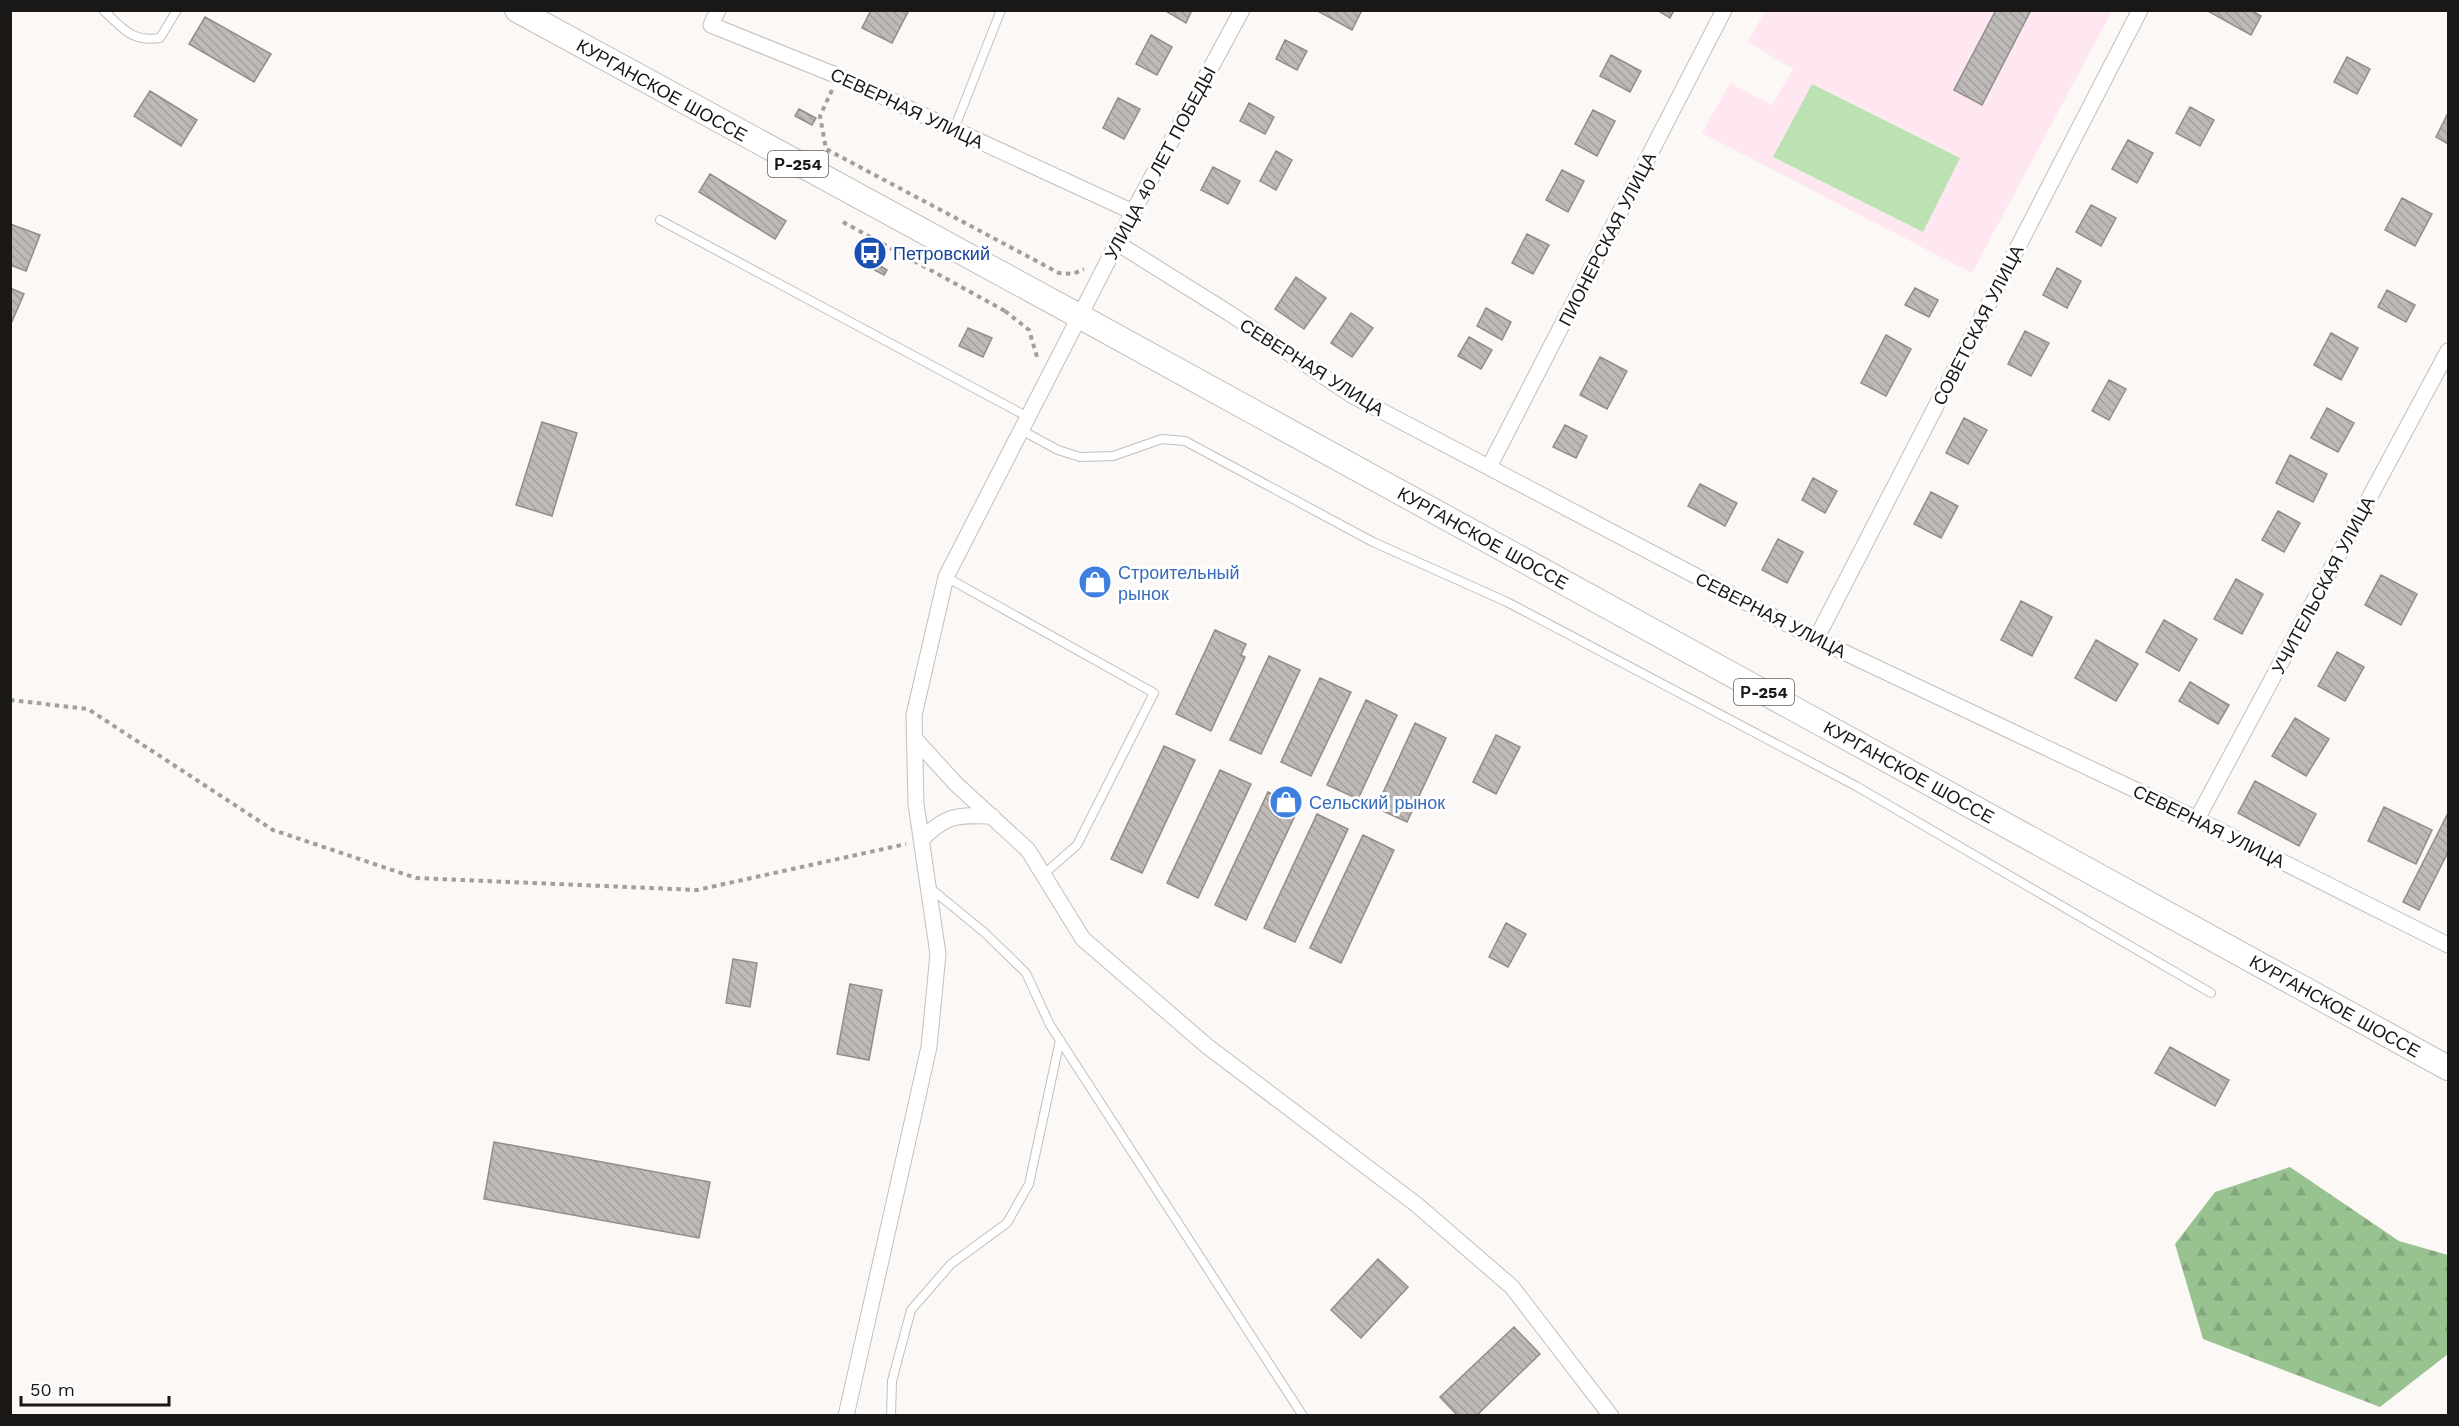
<svg xmlns="http://www.w3.org/2000/svg" width="2459" height="1426" font-family="'Work Sans',sans-serif">
	<style>
		.education { fill: #ffe7f2 }
		.forest { fill: url(#forest-firs) }
		.garden { fill: #bce2b4 }
		.building { fill: url(#building-back-hatch); stroke: #918d8b; stroke-width: 1.5 }
		.lines { fill: none; stroke-linecap: round; stroke-linejoin: round }
		.lane-casing { stroke: #c2bfbc; stroke-width: 10 }
		.street-casing { stroke: #c2bfbc; stroke-width: 17 }
		.primary-casing { stroke: #c2bfbc; stroke-width: 26 }
		.path { stroke: #a19f9c; stroke-width: 4; stroke-dasharray: 4.5 4.5; stroke-linecap: butt }
		.lane { stroke: #fff; stroke-width: 8 }
		.street { stroke: #fff; stroke-width: 15 }
		.primary { stroke: #fff; stroke-width: 24 }
		.labels { text-anchor: middle; dominant-baseline: central; stroke-width: 6; stroke-linejoin: round; paint-order: stroke }
		.shield { fill: #fff; stroke: #5e5d5d; stroke-width: 1.5 }
		.shield-label { font-size: 16px; font-weight: bold; fill: #191817 }
		.street-label { font-size: 18px; fill: #191817; stroke: #fff }
		.transit-label { font-size: 18px; fill: #164399; stroke: #fff; text-anchor: start }
		.shop-label { font-size: 18px; fill: #366cbe; stroke: #fff; text-anchor: start }
	</style>
	<defs>
		<pattern id="forest-firs" width="22" height="20" patternUnits="userSpaceOnUse" patternTransform="scale(1.5)"><rect width="22" height="20" fill="#99c291"/><path d="M5 1l3.5 6h-7zM16 11l3.5 6h-7z" fill="#83a67c"/></pattern>
		<pattern id="building-back-hatch" width="6" height="6" patternUnits="userSpaceOnUse" patternTransform="scale(1.5)"><rect width="6" height="6" fill="#bdbab7"/><path d="M-1 5l2 2M0 0l6 6M5-1l2 2" fill="none" stroke="#a29f9d"/></pattern>
	</defs>
	<rect width="100%" height="100%" fill="#fbf8f5"/>
	<path class="education" d="M1765 11H2112L1972 273 1702 133 1730 83 1772 105 1793 69 1748 42Z"/>
	<path class="forest" d="M2290 1167 2399 1241 2448 1255V1354L2380 1407 2203 1339 2175 1244 2215 1192Z"/>
	<path class="garden" d="M1812 84 1960 158 1923 232 1773 157Z"/>
	<path class="building" d="M871 10H909L892 43 862 28Z
		M1164 10H1192L1186 23Z
		M1316 10H1362L1352 30Z
		M1657 10H1674L1670 18Z
		M1996 10H2031L1982 105 1954 90Z
		M2206 10H2251L2261 16 2251 35Z
		M205 17 271 54 254 82 189 44Z
		M1151 35 1172 47 1157 75 1136 64Z
		M1285 40 1307 51 1297 70 1276 59Z
		M1611 55 1641 71 1630 92 1600 76Z
		M2347 57 2370 69 2357 94 2334 82Z
		M150 91 197 120 181 146 134 116Z
		M1118 98 1140 109 1124 139 1103 128Z
		M1249 103 1274 117 1265 134 1240 121Z
		M2190 107 2214 120 2200 146 2176 133Z
		M799 109 816 118 812 125 795 116Z
		M1593 110 1615 121 1597 156 1575 144Z
		M2448 113V144L2436 137Z
		M2128 140 2153 153 2137 183 2112 169Z
		M1276 151 1292 160 1276 190 1260 181Z
		M1213 167 1240 181 1228 204 1201 190Z
		M1562 170 1584 181 1568 212 1546 200Z
		M710 174 786 221 775 239 699 192Z
		M2402 198 2432 214 2415 246 2385 230Z
		M2091 205 2116 218 2101 246 2076 232Z
		M10 224 40 235 26 271 10 265Z
		M1527 234 1549 245 1533 274 1512 263Z
		M871 260 887 270 884 275 867 266Z
		M2057 268 2081 281 2067 308 2043 295Z
		M1296 277 1326 298 1304 329 1275 309Z
		M10 288 24 294 10 326Z
		M1915 288 1938 300 1929 317 1905 305Z
		M2387 290 2415 305 2406 322 2378 307Z
		M1486 308 1511 322 1502 340 1477 326Z
		M1351 313 1373 328 1352 357 1331 343Z
		M968 328 992 338 983 357 959 346Z
		M2025 331 2049 343 2031 376 2008 364Z
		M2331 333 2358 348 2341 380 2314 365Z
		M1886 335 1911 349 1886 396 1861 383Z
		M1469 337 1492 350 1481 369 1458 356Z
		M1600 357 1627 371 1607 409 1580 395Z
		M2109 380 2126 389 2109 420 2092 411Z
		M2327 408 2354 423 2338 452 2311 438Z
		M1964 418 1987 430 1968 464 1946 453Z
		M542 422 577 433 552 516 516 505Z
		M1565 425 1587 436 1576 458 1553 447Z
		M2290 455 2327 474 2313 502 2276 483Z
		M1813 478 1837 491 1825 513 1802 500Z
		M1700 484 1737 503 1725 526 1688 506Z
		M1931 492 1958 506 1941 538 1914 524Z
		M2278 511 2300 523 2284 552 2262 540Z
		M1778 539 1803 552 1787 583 1762 570Z
		M2381 575 2417 594 2401 625 2365 605Z
		M2236 579 2263 594 2242 634 2214 619Z
		M2021 601 2052 617 2032 656 2001 640Z
		M2164 620 2197 639 2179 671 2146 652Z
		M1215 630 1246 644 1241 655 1245 657 1211 731 1176 714Z
		M2096 640 2138 664 2116 701 2075 678Z
		M2337 652 2364 667 2345 701 2318 686Z
		M1269 656 1300 670 1261 754 1230 740Z
		M1320 678 1351 692 1311 776 1281 762Z
		M2190 682 2229 705 2218 724 2179 701Z
		M1366 700 1397 715 1358 799 1327 785Z
		M2295 718 2329 739 2306 776 2272 756Z
		M1415 723 1446 738 1407 822 1376 808Z
		M1496 735 1520 747 1496 794 1473 782Z
		M1164 746 1195 760 1142 873 1111 859Z
		M1220 770 1251 784 1198 898 1167 883Z
		M2255 781 2316 814 2299 846 2238 813Z
		M1268 792 1299 807 1246 920 1215 905Z
		M2384 807 2432 830 2416 864 2368 841Z
		M2448 813V852L2419 910 2403 902Z
		M1317 814 1348 829 1295 942 1264 928Z
		M1363 835 1394 850 1341 963 1310 948Z
		M1506 923 1526 934 1508 967 1489 957Z
		M733 959 757 963 750 1007 726 1003Z
		M850 984 882 990 869 1060 837 1054Z
		M2170 1047 2229 1080 2215 1106 2155 1073Z
		M494 1142 710 1182 699 1238 484 1199Z
		M1378 1259 1408 1287 1361 1338 1331 1310Z
		M1514 1327 1540 1354 1476 1416H1458L1440 1397Z"/>
	<g class="lines">
		<g class="lane-casing">
			<path id="lane" d="M103 10C124 29 131 42 160 38L177 10
				M954 129 1001 10
				M660 220 1028 417
				M1021 430 1058 450 1080 457 1113 456 1162 439 1185 441 1373 542 1507 602 1856 786 2211 993
				M946 577 1154 693 1077 845 1044 874
				M929 887 985 933 1026 973 1050 1025 1303 1416
				M891 1416 892 1381 911 1310 951 1264 1007 1223 1029 1184 1060 1040"/>
		</g>
		<g class="street-casing">
			<path id="street" d="M718 10 711 25 838 76 1133 212
				M1117 243 1229 313 1353 396 1816 639 2197 819 2448 945
				M1489 467 1724 10
				M1816 639 2140 10
				M915 739 956 784 1028 850 1083 939 1207 1046 1417 1205 1512 1287 1611 1416
				M2197 819 2448 351
				M921 840C947 814 957 815 992 816
				M846 1416 929 1047 938 954 916 804 914 715 946 577 1133 212 1242 10"/>
		</g>
		<g class="primary-casing">
			<path id="primary" d="M517 10 1079 316 2448 1068"/>
		</g>
		<path class="path" d="M832 90 820 116 826 149 1059 273 1073 274 1084 269
			M843 222 1005 311 1006 308
			M1005 311 1029 330 1038 360
			M10 700 88 709 273 830 416 878 697 890 906 844"/>
		<use href="#lane" class="lane"/>
		<use href="#street" class="street"/>
		<use href="#primary" class="primary"/>
	</g>
	<defs>
		<g id="bus-disc" transform="scale(1.725)"><circle r="9.5" fill="#1a4fb4" stroke="#fff"/><path d="M-5-6H5V4H4V6H2V4H-2V6H-4V4H-5ZM-3.5-4V0h7V-4ZM-3.5 1.2v1.5H-2V1.2ZM2 1.2v1.5H3.5V1.2Z" fill="#fff"/></g>
		<g id="shop-disc" transform="scale(1.725)"><circle r="9.5" fill="#3f7fe0" stroke="#fff"/><path d="M-5-2.5h2.3a2.7 3.5 0 0 1 5.4 0H5L5.5 6h-11ZM-1.5-2.5h3a1.5 2.3 0 0 0-3 0Z" fill="#fff"/></g>
	</defs>
	<g fill-rule="evenodd">
		<use href="#bus-disc" x="870" y="253"/>
		<use href="#shop-disc" x="1095" y="582"/>
		<use href="#shop-disc" x="1286" y="802"/>
	</g>
	<g class="labels">
		<g class="shield">
			<rect x="768" y="151" width="60" height="26" rx="4.5"/>
			<rect x="1734" y="679" width="60" height="26" rx="4.5"/>
		</g>
		<g class="shield-label">
			<text x="798" y="164">Р-254</text>
			<text x="1764" y="692">Р-254</text>
		</g>
		<g class="street-label">
			<text transform="translate(662 90) rotate(29)">КУРГАНСКОЕ ШОССЕ</text>
			<text transform="translate(907 108) rotate(25)">СЕВЕРНАЯ УЛИЦА</text>
			<text transform="translate(1160 163) rotate(-62)">УЛИЦА 40 ЛЕТ ПОБЕДЫ</text>
			<text transform="translate(1607 239) rotate(-63)">ПИОНЕРСКАЯ УЛИЦА</text>
			<text transform="translate(1978 325) rotate(-63)">СОВЕТСКАЯ УЛИЦА</text>
			<text transform="translate(1312 367) rotate(32)">СЕВЕРНАЯ УЛИЦА</text>
			<text transform="translate(1483 538) rotate(29)">КУРГАНСКОЕ ШОССЕ</text>
			<text transform="translate(2323 585) rotate(-62)">УЧИТЕЛЬСКАЯ УЛИЦА</text>
			<text transform="translate(1771 615) rotate(27)">СЕВЕРНАЯ УЛИЦА</text>
			<text transform="translate(1909 772) rotate(29)">КУРГАНСКОЕ ШОССЕ</text>
			<text transform="translate(2209 826) rotate(26)">СЕВЕРНАЯ УЛИЦА</text>
			<text transform="translate(2335 1006) rotate(29)">КУРГАНСКОЕ ШОССЕ</text>
		</g>
		<g class="transit-label">
			<text x="893" y="253">Петровский</text>
		</g>
		<g class="shop-label">
			<text x="1118" y="572">Строительный<tspan x="1118" dy="21">рынок</tspan></text>
			<text x="1309" y="802">Сельский рынок</text>
		</g>
	</g>
	<rect width="2459" height="1426" fill="none" stroke="#191817" stroke-width="24"/>
	<path d="M21 1396v9h148v-9" fill="none" stroke="#191817" stroke-width="3"/>
	<text x="30" y="1396" font-size="18" fill="#191817" stroke="#ffffff" stroke-width="4.5" paint-order="stroke">50 m</text>
</svg>
